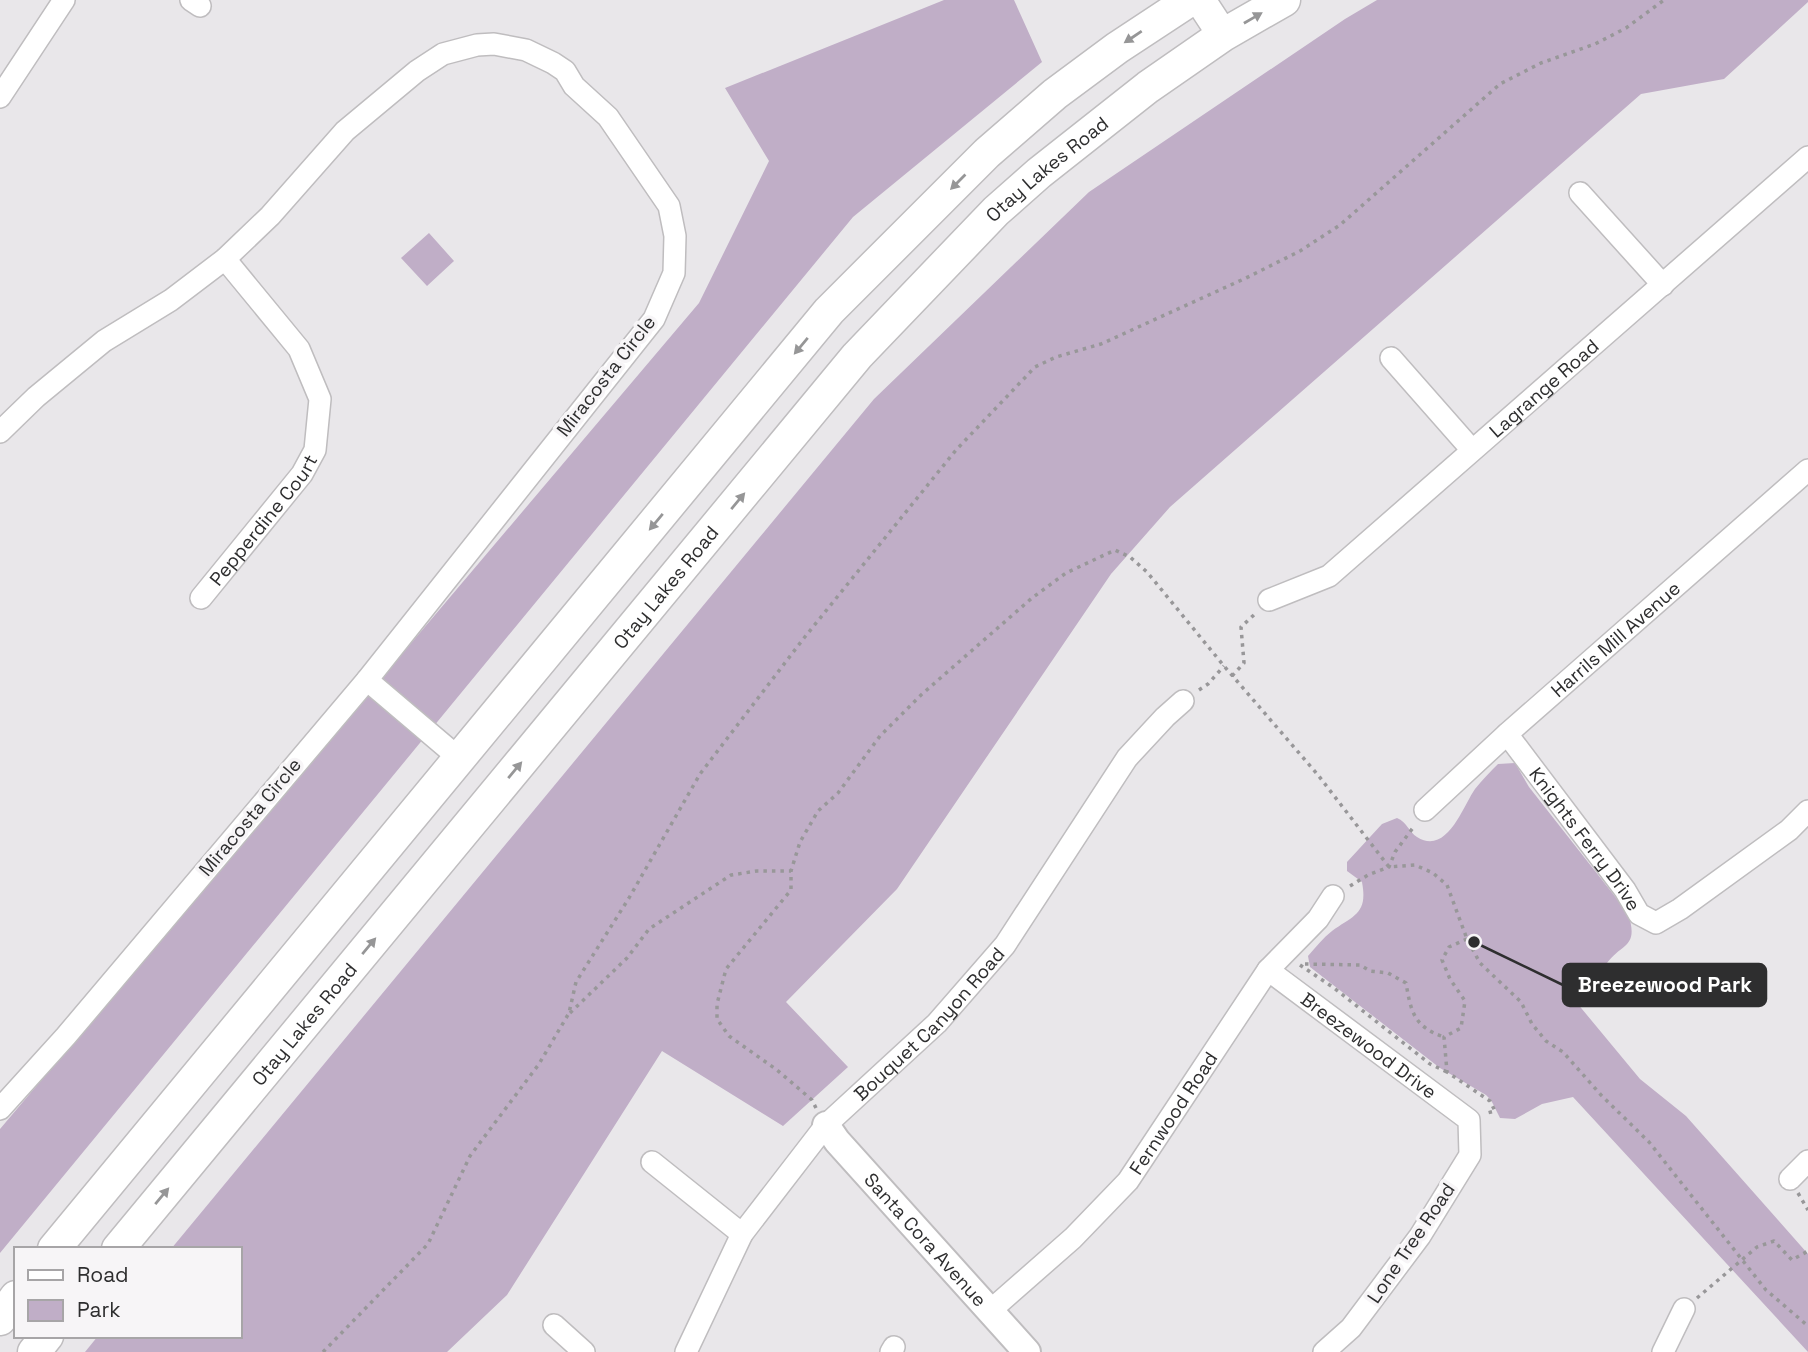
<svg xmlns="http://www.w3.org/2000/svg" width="1808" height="1352" font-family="'Space Grotesk',sans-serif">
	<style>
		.green { fill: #c0aec7 }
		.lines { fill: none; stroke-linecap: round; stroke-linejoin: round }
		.minor-casing { stroke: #bfbdbf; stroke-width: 24 }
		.tertiary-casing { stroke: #bfbdbf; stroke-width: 30 }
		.secondary-casing { stroke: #bfbdbf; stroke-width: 33 }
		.primary-casing { stroke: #bfbdbf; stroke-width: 35 }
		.path { stroke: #989799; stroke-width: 3.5; stroke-dasharray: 3.5 5; stroke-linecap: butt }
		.minor { stroke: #fff; stroke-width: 21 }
		.tertiary { stroke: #fff; stroke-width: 26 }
		.secondary { stroke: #fff; stroke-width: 30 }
		.primary { stroke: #fff; stroke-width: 32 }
		.oneway { fill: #969697 }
		.labels { text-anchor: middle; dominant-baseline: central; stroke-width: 7; stroke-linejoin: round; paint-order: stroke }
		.street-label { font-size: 19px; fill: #2e2e2f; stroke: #f7f5f7 }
		.leader { fill: none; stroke: #2e2e2f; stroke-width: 2.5 }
		.callout-dot { fill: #2e2e2f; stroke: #f7f5f7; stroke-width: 2.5 }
		.callout { fill: #2e2e2f; stroke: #2e2e2f; stroke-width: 2.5 }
		.callout-label { font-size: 21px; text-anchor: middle; font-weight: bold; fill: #fff }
	</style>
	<rect width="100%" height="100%" fill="#e9e7ea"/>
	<path class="green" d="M944 0H1014L1042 62 853 217 0 1253V1129L699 303 769 161 725 88Z
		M1377 0H1808V2L1724 79 1641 94 1170 507 1111 574 897 889 786 1002 848 1067 783 1126 662 1051 507 1295 447 1352H85L98 1336H240V1249H171L874 399 1089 192 1345 19Z
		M429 233 454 261 427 286 401 258Z
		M1515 763 1529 787 1628 913C1639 948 1623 942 1607 963 1603 968 1603 973 1601 978 1596 988 1585 995 1577 1003L1640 1079 1686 1116 1808 1254V1352L1573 1097 1542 1104 1515 1119 1500 1118 1491 1100 1486 1095 1440 1068 1310 967 1308 956C1316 947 1323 938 1332 931 1354 915 1368 914 1362 882L1347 871V862L1382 824 1397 818C1407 822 1409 832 1417 837 1447 856 1463 806 1475 789 1482 780 1490 772 1498 764Z"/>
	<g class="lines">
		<g class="minor-casing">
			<g id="minor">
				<path d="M191 0 200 6"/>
				<path d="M0 97 64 0"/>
				<path d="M1580 193 1663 285"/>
				<path d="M1391 358 1472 450"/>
				<path d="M0 432 36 397 104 341 171 300 225 259 270 216 345 131 417 71 443 54 477 45 494 44 526 50 553 63 565 71 574 86 608 117 669 206 675 236 674 273 654 319 367 680 66 1036 0 1109"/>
				<path id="s1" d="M201 598 302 474 315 450 320 399 299 349 225 259"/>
				<path id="s2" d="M1269 600 1329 576 1808 157"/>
				<path d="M367 680 460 759"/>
				<path id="s3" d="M1507 734 1625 890 1639 914 1656 923 1680 909 1789 830 1808 811"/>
				<path id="s4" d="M1425 810 1507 734 1808 470"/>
				<path id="s5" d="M1268 970 1469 1120 1470 1155 1420 1236 1351 1328 1324 1352"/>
				<path d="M652 1162 742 1234"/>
				<path d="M1790 1179 1808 1161"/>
				<path id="s6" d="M991 1310 1073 1238 1128 1181 1268 970 1318 919 1333 896"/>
				<path d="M554 1325 584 1352"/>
				<path id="s7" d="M686 1352 742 1234 826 1125 937 1023 1005 945 1127 758 1165 717 1183 701"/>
				<path d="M891 1352 894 1347"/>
				<path d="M1663 1352 1684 1309"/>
			</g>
		</g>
		<g class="tertiary-casing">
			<g id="tertiary">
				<path id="s8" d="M826 1125 837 1141 1027 1352"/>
			</g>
		</g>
		<g class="secondary-casing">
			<path id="secondary" d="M1200 0 1223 35"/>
		</g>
		<g class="primary-casing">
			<g id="primary">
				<path d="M54 1249 829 311 987 153 1055 94 1117 48 1190 0"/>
				<path id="s9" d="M118 1249 857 356 996 211 1039 173 1148 87 1223 35 1284 0"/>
				<path d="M0 1319 16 1297"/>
				<path d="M34 1352 47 1336"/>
			</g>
		</g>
		<path class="path" d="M1232 676 1244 663 1241 627 1257 612
			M1199 690 1208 684 1224 666
			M1350 886 1368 875 1389 867 1395 852 1415 825
			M1467 939 1449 947 1442 960 1450 979 1465 1001 1461 1028 1444 1037 1447 1072 1490 1101 1495 1111 1487 1113
			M1305 964 1360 965 1370 971 1388 973 1406 983C1411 1012 1414 1027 1444 1037
			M1300 965 1334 988 1430 1064 1447 1072
			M570 1013 627 958 649 929 731 875 757 871H791
			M816 1108 812 1100 777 1070 729 1036 717 1019V1004L726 969 791 890V871L800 842 818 811 838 793 880 736 921 695 1032 598 1066 573 1115 550 1130 557 1147 572 1224 666 1318 775 1389 867 1415 865 1433 873 1447 885 1467 939 1480 963 1521 1002 1532 1024 1546 1041 1563 1052 1601 1095 1649 1142 1766 1290 1808 1326
			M1798 1193 1808 1210
			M1697 1298 1757 1247 1774 1241 1792 1260 1808 1251
			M323 1352 428 1244 470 1156 539 1064 569 1013 576 982 629 898 700 774 804 638 956 450 1035 367 1056 357 1101 344 1246 278 1300 251 1340 225 1500 84 1541 63 1595 44 1626 28 1664 0"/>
		<use href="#minor" class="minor"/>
		<use href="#tertiary" class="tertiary"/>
		<use href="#secondary" class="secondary"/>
		<use href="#primary" class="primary"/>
	</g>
	<defs><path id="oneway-solid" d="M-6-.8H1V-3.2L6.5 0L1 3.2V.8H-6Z" transform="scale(1.75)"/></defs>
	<g class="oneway">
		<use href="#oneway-solid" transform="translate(1253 18) rotate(-30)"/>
		<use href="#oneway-solid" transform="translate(1133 37) rotate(146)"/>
		<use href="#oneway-solid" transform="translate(958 182) rotate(135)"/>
		<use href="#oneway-solid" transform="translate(801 346) rotate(130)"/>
		<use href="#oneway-solid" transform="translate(738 501) rotate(-50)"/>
		<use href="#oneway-solid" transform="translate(656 522) rotate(130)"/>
		<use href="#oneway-solid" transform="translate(515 770) rotate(-50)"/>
		<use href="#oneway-solid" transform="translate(369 946) rotate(-50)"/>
		<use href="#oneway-solid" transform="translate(162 1196) rotate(-50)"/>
	</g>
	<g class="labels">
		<g class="street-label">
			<text stroke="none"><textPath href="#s9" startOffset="1426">Otay Lakes Road</textPath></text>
			<text transform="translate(606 376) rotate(-52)">Miracosta Circle</text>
			<text stroke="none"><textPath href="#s2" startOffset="350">Lagrange Road</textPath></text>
			<text stroke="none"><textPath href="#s1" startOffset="100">Pepperdine Court</textPath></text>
			<text stroke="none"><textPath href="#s9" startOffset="859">Otay Lakes Road</textPath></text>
			<text stroke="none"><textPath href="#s4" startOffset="256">Harrils Mill Avenue</textPath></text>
			<text transform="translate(250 817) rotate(-50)">Miracosta Circle</text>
			<text stroke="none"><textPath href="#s3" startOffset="131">Knights Ferry Drive</textPath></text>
			<text stroke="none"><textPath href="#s7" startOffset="413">Bouquet Canyon Road</textPath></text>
			<text stroke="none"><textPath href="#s9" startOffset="292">Otay Lakes Road</textPath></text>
			<text stroke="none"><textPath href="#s5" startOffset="126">Breezewood Drive</textPath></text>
			<text stroke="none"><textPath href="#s6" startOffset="270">Fernwood Road</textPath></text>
			<text stroke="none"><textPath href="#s8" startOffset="152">Santa Cora Avenue</textPath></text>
			<text transform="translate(1411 1243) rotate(-56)">Lone Tree Road</text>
		</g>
	</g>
	<path class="leader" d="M1474 942L1563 985"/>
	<circle class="callout-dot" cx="1474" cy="942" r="7"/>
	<rect class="callout" x="1563" y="964" width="203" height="42" rx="7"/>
	<g class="callout-label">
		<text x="1665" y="992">Breezewood Park</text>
	</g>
	<rect x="14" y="1247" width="228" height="91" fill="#f7f5f7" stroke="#a7a5a7" stroke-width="2"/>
	<rect x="28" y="1270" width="35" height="10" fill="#ffffff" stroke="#a7a5a7" stroke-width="2"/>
	<text x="77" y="1282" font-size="21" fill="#2e2e2f">Road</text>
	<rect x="28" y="1300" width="35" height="21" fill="#c0aec7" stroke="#a7a5a7" stroke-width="2"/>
	<text x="77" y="1317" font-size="21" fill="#2e2e2f">Park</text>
</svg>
